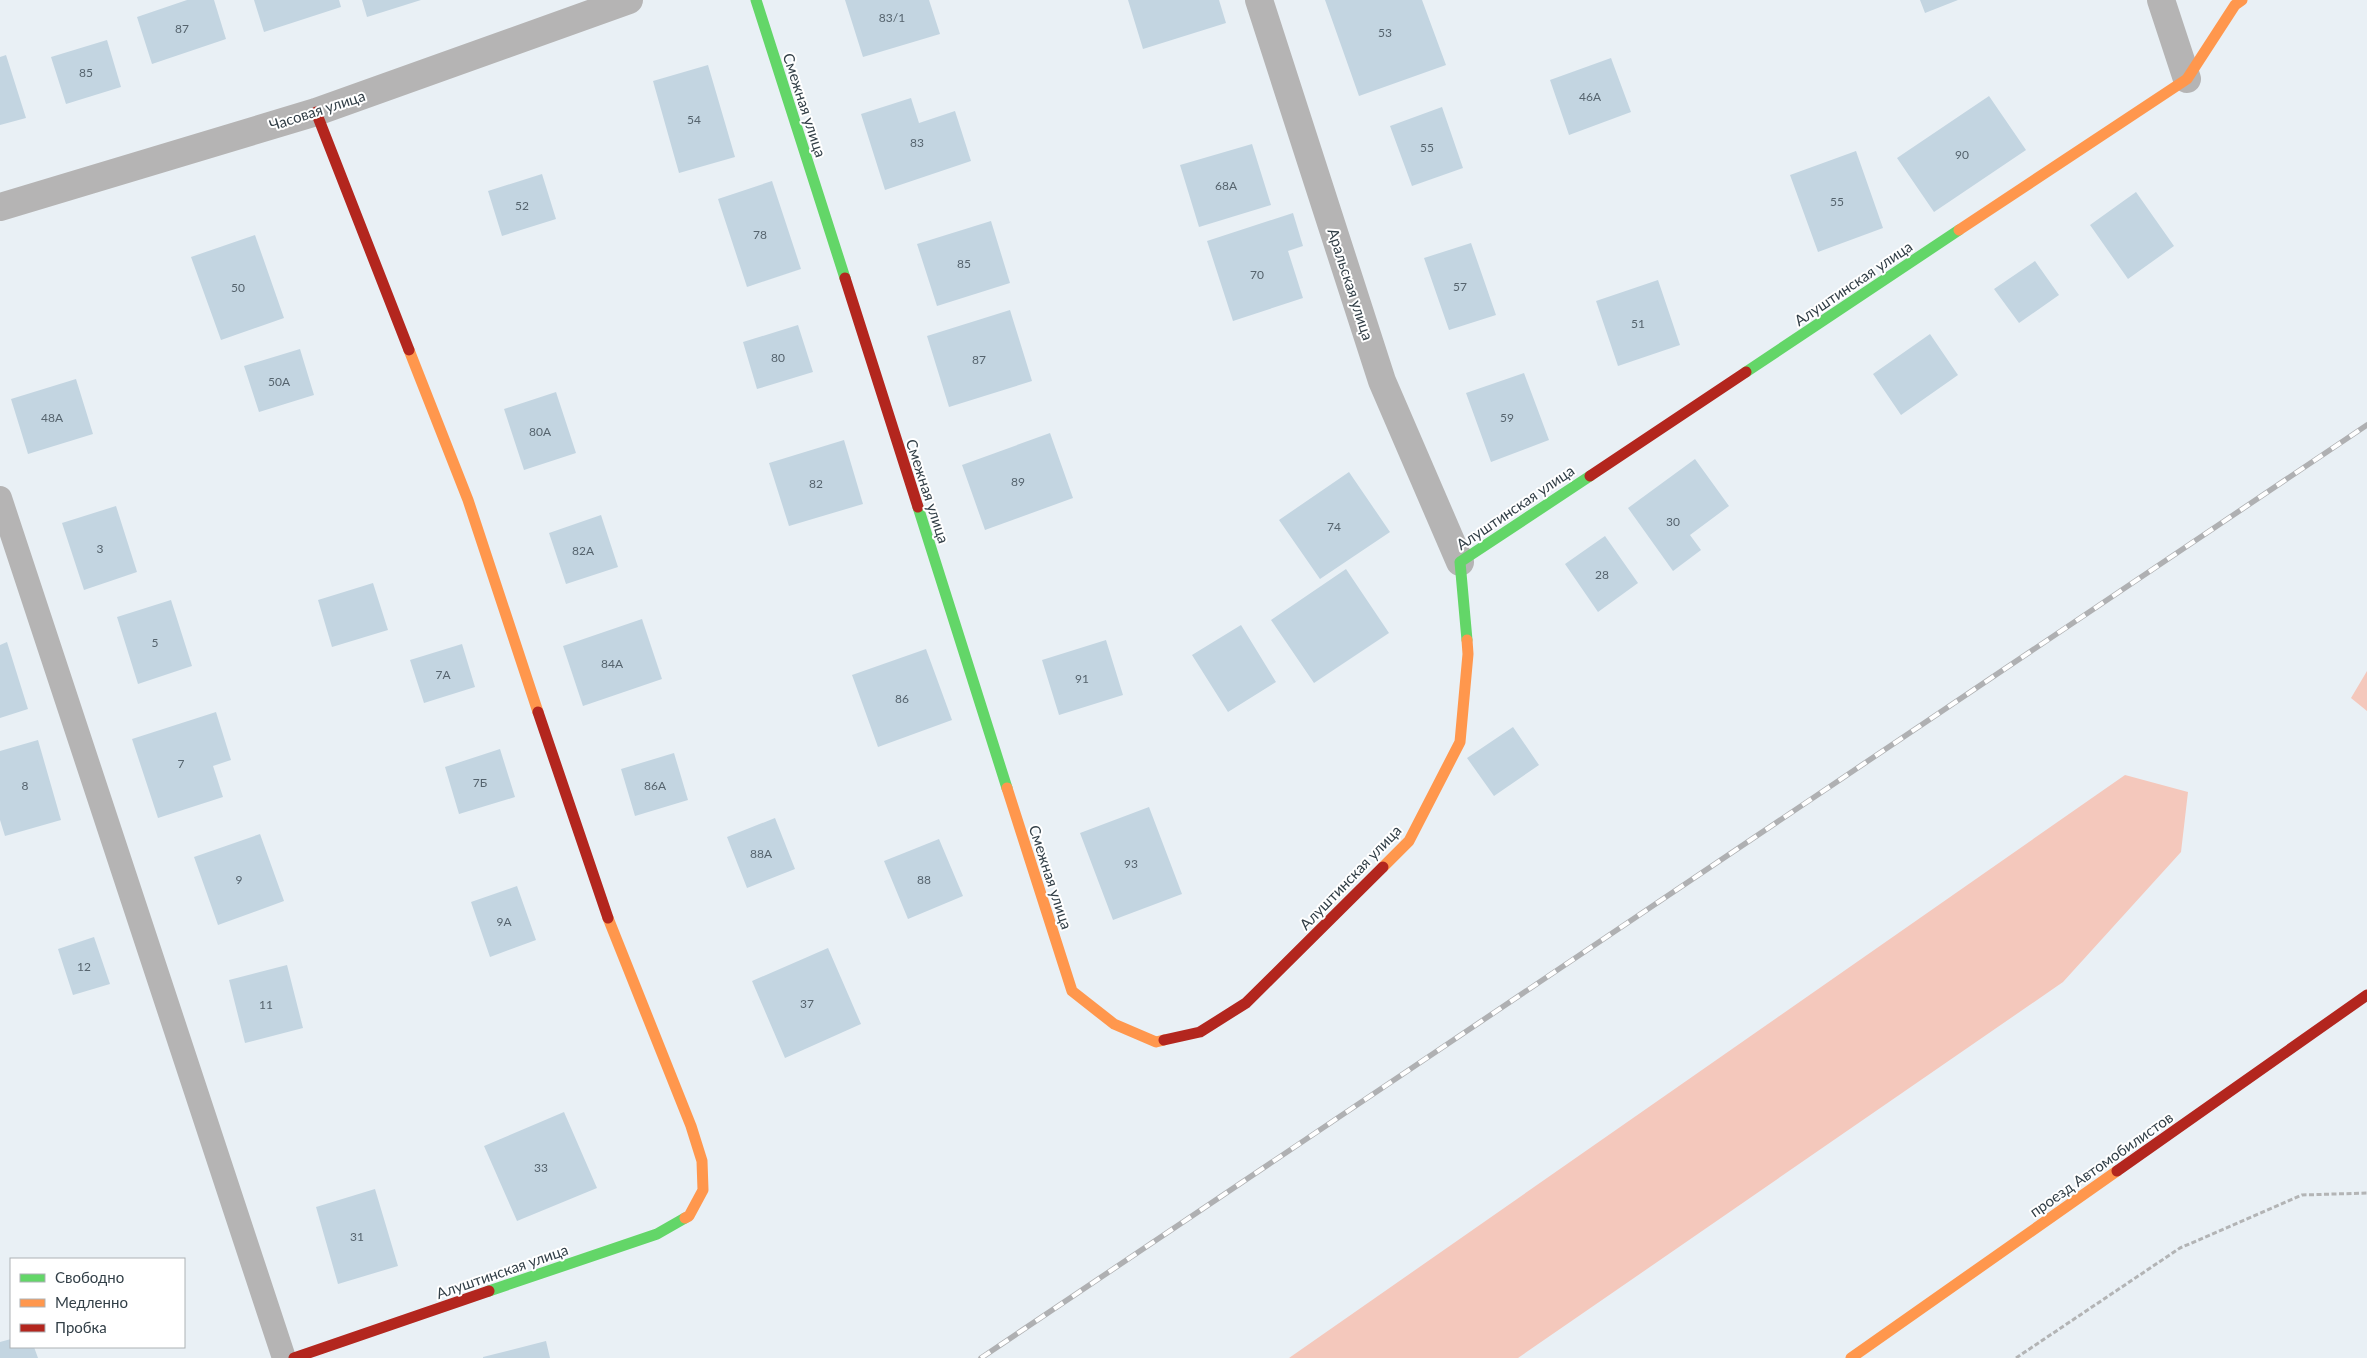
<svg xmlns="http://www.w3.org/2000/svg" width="2367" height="1358" font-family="Lato,sans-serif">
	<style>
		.green { fill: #f4c8bc }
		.building { fill: #c3d5e1 }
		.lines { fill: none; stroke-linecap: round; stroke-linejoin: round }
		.path { stroke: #b3b4b5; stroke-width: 3; stroke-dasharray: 5 2.5; stroke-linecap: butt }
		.lane { stroke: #b5b4b4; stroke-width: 24 }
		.street { stroke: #b5b4b4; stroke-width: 28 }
		.fast { stroke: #63d668; stroke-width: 11 }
		.slow { stroke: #ff974d; stroke-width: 11 }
		.jam { stroke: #b3261e; stroke-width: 11 }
		.rail-casing { stroke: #afb0b2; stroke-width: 5.5 }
		.rail { stroke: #fff; stroke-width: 4; stroke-dasharray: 11; stroke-linecap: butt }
		.labels { text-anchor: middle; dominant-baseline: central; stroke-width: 4; stroke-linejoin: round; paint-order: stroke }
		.number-label { font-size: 12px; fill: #56646e }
		.street-label { font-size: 15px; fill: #323f47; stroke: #fff }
	</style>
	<rect width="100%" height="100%" fill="#e9f0f5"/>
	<path class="green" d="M2367 671V711L2351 698Z
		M2125 775 2188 792 2181 852 2063 982 1518 1358H1289Z"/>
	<path class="building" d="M187 0H214L226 39 152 64 137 17Z
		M254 0H339L341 7 264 32Z
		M362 0H421L367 17Z
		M845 0H929L940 34 863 57Z
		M1128 0H1219L1226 23 1143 49Z
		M1325 0H1422L1446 65 1359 96Z
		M1920 0H1958L1925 13Z
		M107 40 121 87 66 104 51 57Z
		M6 55 26 118 0 125V57Z
		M1611 58 1631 112 1569 135 1550 80Z
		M708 65 735 157 679 173 653 81Z
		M1989 96 2026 150 1934 212 1897 158Z
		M911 98 919 123 955 111 971 161 885 190 861 114Z
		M1442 107 1463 168 1412 186 1390 126Z
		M1252 144 1271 205 1199 227 1180 165Z
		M1856 151 1883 228 1818 252 1790 175Z
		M542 174 556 219 502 236 488 191Z
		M772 181 801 269 747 287 718 199Z
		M2136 192 2174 246 2128 279 2090 225Z
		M1293 213 1303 246 1288 251 1303 298 1233 321 1207 241Z
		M991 221 1010 283 937 306 917 244Z
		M255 235 284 318 221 340 191 257Z
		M1471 243 1496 315 1449 330 1424 258Z
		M2035 261 2059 295 2019 323 1994 289Z
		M1658 280 1680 345 1618 366 1596 301Z
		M1010 310 1032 381 949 407 927 336Z
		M798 325 813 372 757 389 743 342Z
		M1930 334 1958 375 1901 415 1873 374Z
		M300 349 314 395 259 412 244 366Z
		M1524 373 1549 440 1491 462 1466 393Z
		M76 379 93 434 28 454 11 399Z
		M556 392 576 453 524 470 504 409Z
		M1050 433 1073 498 985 530 962 465Z
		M844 440 863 504 789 526 769 463Z
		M1695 459 1729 506 1690 535 1701 550 1673 571 1628 508Z
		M1349 472 1390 532 1320 579 1279 520Z
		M116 506 137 572 84 590 62 523Z
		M601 515 618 567 566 584 549 533Z
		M1605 536 1638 583 1598 612 1565 564Z
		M1346 569 1389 633 1314 683 1271 620Z
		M373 583 388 630 332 647 318 600Z
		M171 600 192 666 138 684 117 617Z
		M642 619 662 679 583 706 563 646Z
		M1241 625 1276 682 1228 712 1192 655Z
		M1106 640 1123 695 1059 715 1042 660Z
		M7 642 28 709 0 718V645Z
		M462 644 475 687 424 703 410 660Z
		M926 649 952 720 878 747 852 675Z
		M216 712 231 760 213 766 223 797 158 818 132 739Z
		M1513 727 1539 765 1494 796 1467 758Z
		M38 740 61 820 5 836 0 820V751Z
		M500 749 515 797 459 814 445 767Z
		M674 753 688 800 635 816 621 769Z
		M1149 807 1182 894 1113 920 1080 833Z
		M775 818 795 869 747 888 727 837Z
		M260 834 284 901 218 925 194 857Z
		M939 839 963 896 908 919 884 861Z
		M517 886 536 940 490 957 471 902Z
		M94 937 110 984 73 995 58 949Z
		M828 948 861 1024 785 1058 752 981Z
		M287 965 303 1028 245 1043 229 980Z
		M564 1112 597 1188 517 1221 484 1146Z
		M375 1189 398 1266 338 1284 316 1207Z
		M11 1339V1347H34L38 1358H0V1342Z
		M546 1341 550 1358H483V1357Z"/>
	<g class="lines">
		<path class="path" d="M2016 1358 2180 1248 2302 1195 2367 1193"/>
		<path class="lane" d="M0 498 284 1358"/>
		<path class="street" d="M1259 0 1382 381 1460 562
			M2161 0 2187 79
			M0 207 316 112 629 0"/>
		<path class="fast" d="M756 0 845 278
			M1746 372 1959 230
			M918 507 1007 788
			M1467 640 1460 562 1590 476
			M489 1291 657 1234 685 1218"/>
		<path class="slow" d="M1959 230 2187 79 2235 5 2242 0
			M409 350 468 500 538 712
			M1007 788 1072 991 1114 1024 1156 1042 1164 1040
			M1383 867 1409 841 1460 742 1468 654 1467 640
			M608 918 691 1126 702 1161 703 1190 689 1216 685 1218
			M1851 1358 2117 1171"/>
		<path class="jam" d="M316 112 409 350
			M845 278 918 507
			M1590 476 1746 372
			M538 712 608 918
			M1164 1040 1200 1032 1246 1003 1383 867
			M2117 1171 2367 995
			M294 1358 489 1291"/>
		<g class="rail-casing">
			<path id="rail" d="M981 1358 2367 425"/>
		</g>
		<use href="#rail" class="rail"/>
	</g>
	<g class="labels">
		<g class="number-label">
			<text x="892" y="17">83/1</text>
			<text x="182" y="28">87</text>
			<text x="1385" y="32">53</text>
			<text x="86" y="72">85</text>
			<text x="1590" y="96">46А</text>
			<text x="694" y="119">54</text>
			<text x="917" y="142">83</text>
			<text x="1427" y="147">55</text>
			<text x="1962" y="154">90</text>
			<text x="1226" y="185">68А</text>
			<text x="1837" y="201">55</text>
			<text x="522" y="205">52</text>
			<text x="760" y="234">78</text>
			<text x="964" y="263">85</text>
			<text x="1257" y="274">70</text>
			<text x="1460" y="286">57</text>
			<text x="238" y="287">50</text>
			<text x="1638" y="323">51</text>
			<text x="778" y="357">80</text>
			<text x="979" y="359">87</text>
			<text x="279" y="381">50А</text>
			<text x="52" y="417">48А</text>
			<text x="1507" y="417">59</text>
			<text x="540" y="431">80А</text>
			<text x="1018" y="481">89</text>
			<text x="816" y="483">82</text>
			<text x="1673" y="521">30</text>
			<text x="1334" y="526">74</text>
			<text x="100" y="548">3</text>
			<text x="583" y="550">82А</text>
			<text x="1602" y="574">28</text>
			<text x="155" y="642">5</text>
			<text x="612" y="663">84А</text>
			<text x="443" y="674">7А</text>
			<text x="1082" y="678">91</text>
			<text x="902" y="698">86</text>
			<text x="181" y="763">7</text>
			<text x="480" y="782">7Б</text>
			<text x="25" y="785">8</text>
			<text x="655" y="785">86А</text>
			<text x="761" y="853">88А</text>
			<text x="1131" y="863">93</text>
			<text x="239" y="879">9</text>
			<text x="924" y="879">88</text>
			<text x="504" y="921">9А</text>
			<text x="84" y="966">12</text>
			<text x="807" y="1003">37</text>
			<text x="266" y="1004">11</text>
			<text x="541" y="1167">33</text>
			<text x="357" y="1236">31</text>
		</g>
		<g class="street-label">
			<text transform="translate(805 105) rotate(72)">Смежная улица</text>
			<text transform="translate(317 110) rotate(-18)">Часовая улица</text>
			<text transform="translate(1853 283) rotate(-34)">Алуштинская улица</text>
			<text transform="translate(1351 284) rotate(72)">Аральская улица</text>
			<text transform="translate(928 491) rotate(72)">Смежная улица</text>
			<text transform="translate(1515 507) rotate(-34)">Алуштинская улица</text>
			<text transform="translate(1051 877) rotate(72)">Смежная улица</text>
			<text transform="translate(1350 877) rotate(-46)">Алуштинская улица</text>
			<text transform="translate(2101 1164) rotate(-35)">проезд Автомобилистов</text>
			<text transform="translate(502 1271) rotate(-19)">Алуштинская улица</text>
		</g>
	</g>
	<rect x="10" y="1258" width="175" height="90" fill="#ffffff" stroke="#adb2b5"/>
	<rect x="20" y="1274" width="25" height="8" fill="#63d668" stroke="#adb2b5"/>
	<text x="55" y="1283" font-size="15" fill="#323f47">Свободно</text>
	<rect x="20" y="1299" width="25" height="8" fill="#ff974d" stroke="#adb2b5"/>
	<text x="55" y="1308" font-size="15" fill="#323f47">Медленно</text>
	<rect x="20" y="1324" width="25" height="8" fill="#b3261e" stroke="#adb2b5"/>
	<text x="55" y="1333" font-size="15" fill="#323f47">Пробка</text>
</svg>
